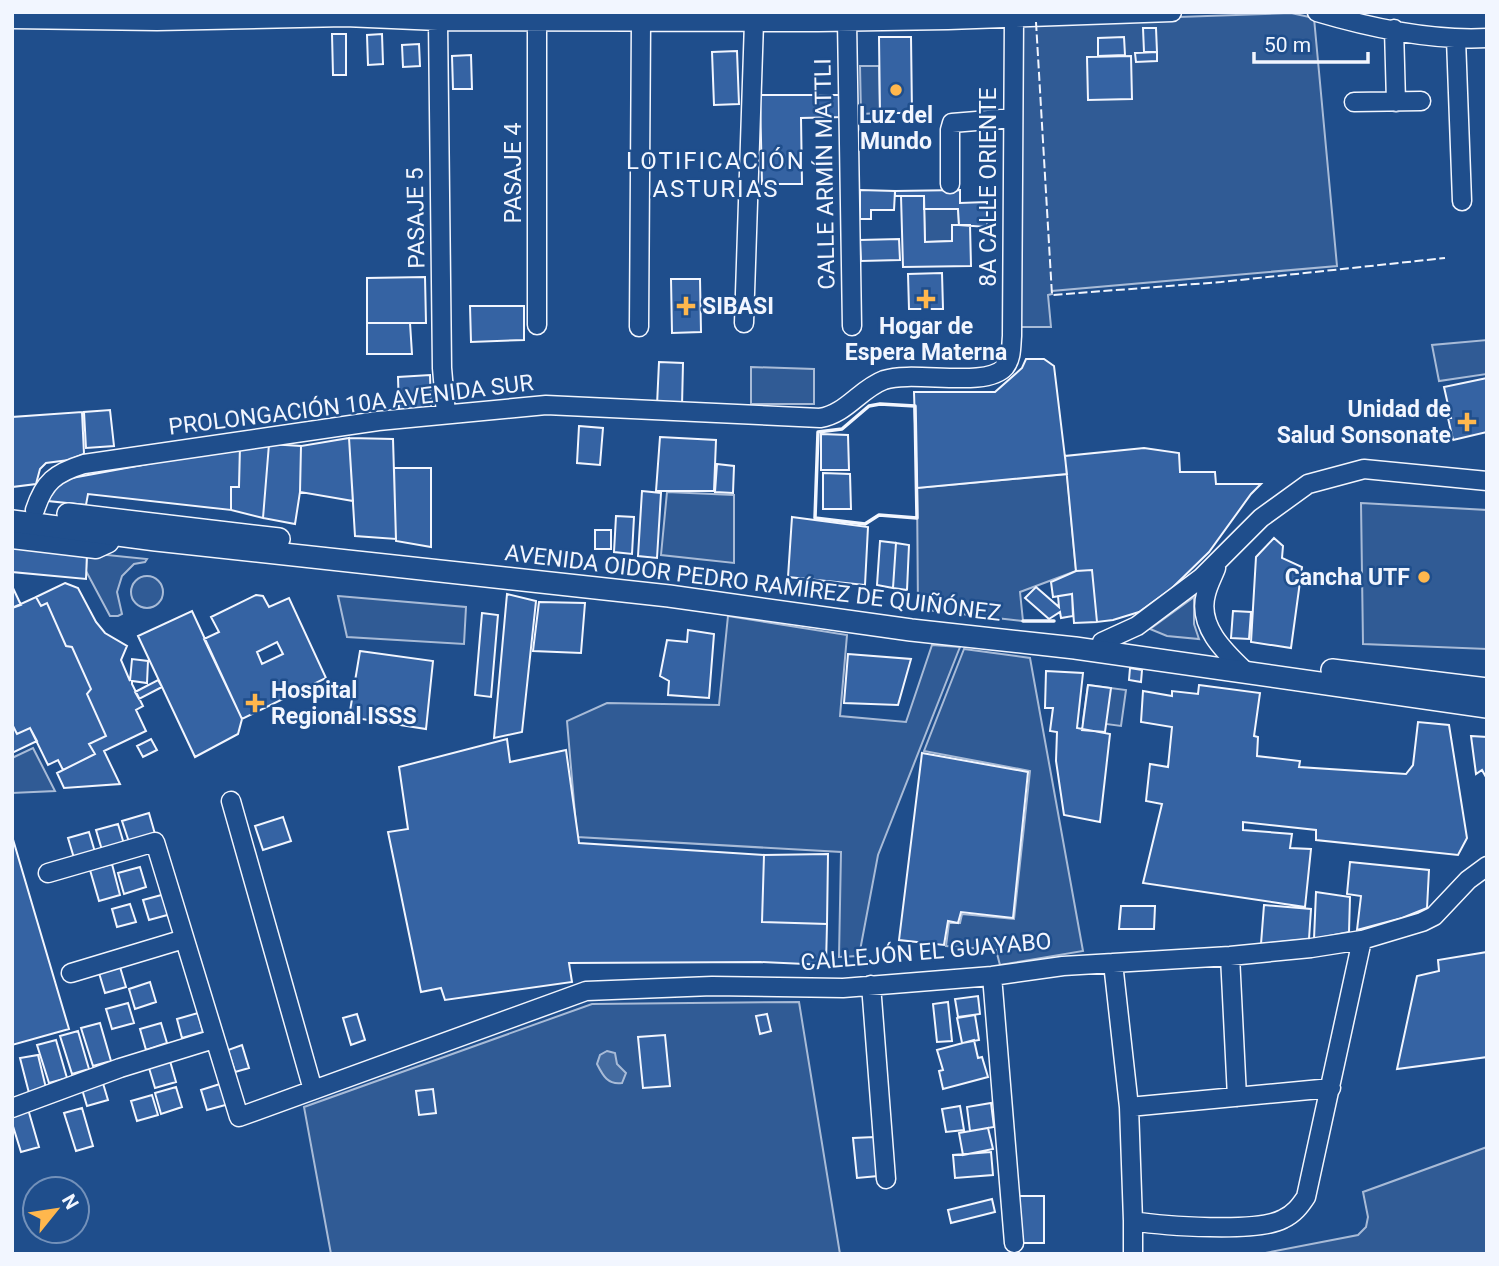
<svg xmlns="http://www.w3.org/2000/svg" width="1499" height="1266" font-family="Roboto,sans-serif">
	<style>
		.built { fill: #305b95; stroke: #a8bbd7; stroke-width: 2 }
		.water { fill: #446ba0; stroke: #a8bbd7; stroke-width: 2 }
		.building { fill: #3563a3; stroke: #f2f6ff; stroke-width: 2; fill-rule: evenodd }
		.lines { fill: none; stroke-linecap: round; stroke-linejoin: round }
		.minor-casing { stroke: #f2f6ff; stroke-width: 21 }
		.major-casing { stroke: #f2f6ff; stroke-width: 24 }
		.minor { stroke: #1f4e8c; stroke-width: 18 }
		.major { stroke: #1f4e8c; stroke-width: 21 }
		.fence { stroke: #f2f6ff; stroke-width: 2; stroke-dasharray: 9 3.5; stroke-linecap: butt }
		.wall { stroke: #f2f6ff; stroke-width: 3.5 }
		.poi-dot { fill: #ffb74d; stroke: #1f4e8c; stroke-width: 2.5 }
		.labels { text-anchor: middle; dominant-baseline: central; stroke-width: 5; stroke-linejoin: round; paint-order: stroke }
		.poi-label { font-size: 23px; font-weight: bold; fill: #f2f6ff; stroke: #1f4e8c }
		.street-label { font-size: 23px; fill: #f2f6ff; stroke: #1f4e8c }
		.neighbourhood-label { font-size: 24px; letter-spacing: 2px; fill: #f2f6ff; stroke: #1f4e8c }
	</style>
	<rect width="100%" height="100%" fill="#1f4e8c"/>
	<path class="built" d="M1291 13 1314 18 1337 266 1052 291V294L1048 295 1051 327H1021L1016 179V21L1035 22Z
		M879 66 880 113 861 114 860 66Z
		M924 209H958L959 225 952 226V241L925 242Z
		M1487 340V374L1439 381 1432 345Z
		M751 367 814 369V404H751Z
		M1067 474 1076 571 1020 592 1023 621 918 609 917 488Z
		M667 492 734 495V563L661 555Z
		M1361 503 1487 510V649L1363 644Z
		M87 553 147 559 145 562 134 564 122 576 117 592 122 614 118 616H110L86 571Z
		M131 592a16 16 0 1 1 32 0a16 16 0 1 1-32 0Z
		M338 596 466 607 464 644 347 637Z
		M1194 597V624L1199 639 1167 636 1150 629Z
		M728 616 847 635 840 716 906 722 932 645 960 647 878 855 859 956 839 957 841 852 577 837 567 721 607 703 719 705Z
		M964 649 1030 658 1083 951 1000 965 996 950 946 946 949 923H960L962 914 1014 919 1030 771 924 751Z
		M1088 685 1126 690 1121 726 1083 721Z
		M33 748 55 791 12 793V758Z
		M799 1002 840 1254H331L304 1107 592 1004Z
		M1487 1147V1254H1260L1358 1235 1366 1227 1368 1217 1363 1192Z"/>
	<path class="water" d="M607 1051 615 1053 617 1064 626 1073 622 1083C608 1085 603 1076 597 1064L600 1055Z"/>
	<path class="building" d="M1143 28H1156L1157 52H1144Z
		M332 34H346V75H333Z
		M382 34 383 64 368 65 367 35Z
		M879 37H911L912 113H880Z
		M1124 37 1125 55 1098 56V38Z
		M419 44 420 66 403 67 402 45Z
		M737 51 739 104 714 105 712 52Z
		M1157 52V61L1136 62 1135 53Z
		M471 55 472 89H453L452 56Z
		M1131 56 1132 99 1088 100 1087 57Z
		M760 95H844V117L801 118 802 184H762Z
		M860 190 895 191 894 210H871V219H860Z
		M960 190V203L987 202V227L959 225 958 209H924V196H895V191Z
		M901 196H924L925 242 952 241V225H970L971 266 903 267Z
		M899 239 900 260 861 261 860 240Z
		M942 273 943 309H909L908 274Z
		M425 277 426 323H367V278Z
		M671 279H700L701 332 672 333Z
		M470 306H524V340L471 342Z
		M367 323H410L412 354H367Z
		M1026 359H1044L1054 366 1067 474 917 488 914 392H995L1022 368Z
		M659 362 683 363 682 406 657 405Z
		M430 375 431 408 399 410 398 377Z
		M1487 378V432L1453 440 1448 418H1451L1444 387Z
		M110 410 114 446 86 448 84 412Z
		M82 412 84 454 69 460 46 463 40 469 36 484 12 487V417Z
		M579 426 603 428 600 465 577 463Z
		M821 434 848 435 849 470H821Z
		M660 437 716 440 714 491H656Z
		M349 438 393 439 396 539 355 536Z
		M349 438 353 501 300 492 301 446Z
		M240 444H269L263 518 231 510V487H239Z
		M269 444 301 446 300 492 295 524 263 518Z
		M240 447 239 487H231V510L88 494 86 505 48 501 49 493 61 480Z
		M1144 448 1179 453 1180 472H1215L1216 484H1261L1251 494 1209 552 1171 589 1139 612 1113 620 1097 622 1092 570 1076 571 1065 456Z
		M717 464 734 466 733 493 715 492Z
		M394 468H431V547L396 541Z
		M823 473 850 474 851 509H823Z
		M642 491 661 493 657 558 638 556Z
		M616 516 634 517 632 554 614 552Z
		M792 517 868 527 865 585 788 577Z
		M595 530H611V549H595Z
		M1274 538 1283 546 1282 558 1302 567 1291 648 1251 642 1256 557Z
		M880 541 896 543 893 588 877 585Z
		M896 543 909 545 907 590 893 588Z
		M12 544 87 553 86 579 12 572Z
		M1092 570 1097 622 1074 623 1072 594 1053 597 1051 582 1076 571Z
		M65 583 78 588 96 622 105 633 127 646 121 660 130 681 132 659 148 661 147 683 132 681V684L143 706 136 710 146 731 104 751 120 784 64 788 57 773 95 754 89 744 106 736 87 694 91 689 72 647 66 646 47 603 41 606 36 597Z
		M12 586 21 605 12 608Z
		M1036 587 1059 607 1058 596 1072 594 1073 616 1061 618 1060 612 1049 619 1025 598Z
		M507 594 536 601 522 732 494 738Z
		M256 595 263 596 269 607 289 598 326 678 242 719 204 639 219 632 211 617ZM277 642 283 654 262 664 257 652Z
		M36 597 41 606 47 603 66 646 72 647 91 689 87 694 106 736 89 744 95 754 63 770 58 760 48 765 30 728 17 734 12 724V608Z
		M539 602 585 603 581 653 533 651Z
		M192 611 242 719 238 734 195 757 138 636Z
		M1233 611 1251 612 1249 639 1231 638Z
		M482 613 498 615 491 697 475 695Z
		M688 630 714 634 709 698 668 695 669 681 660 676 667 640 687 642Z
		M360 651 433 661 426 729 349 717Z
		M848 654 911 659 898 705 844 703Z
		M1130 668 1142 670 1141 682 1129 680Z
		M1046 671 1083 673 1077 728 1110 734 1100 822 1064 815 1056 761 1057 732 1050 731 1053 708H1045Z
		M158 680 162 687 139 699 135 692Z
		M1088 685 1111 688 1105 732 1082 730Z
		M1199 685 1260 693 1254 736 1258 737 1257 756 1300 761 1299 767 1406 774 1413 765 1418 722 1449 725 1467 838 1458 855 1316 840V830L1243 822V830L1292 834 1290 848 1311 849 1305 907 1143 883 1162 804 1146 801 1150 764 1168 767 1172 727 1141 722 1143 691 1172 696V691L1198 694Z
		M12 724 17 734 30 728 37 741 12 753Z
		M1471 736 1487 737V779L1482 770 1476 774Z
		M151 739 157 750 143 757 137 746Z
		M507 739 510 762 566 750 579 843 764 855 762 922 827 924 826 965 760 962 569 963 572 982 445 1000 441 988 421 992 388 832 408 829 399 767Z
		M922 753 1028 772 1013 918 961 912 958 923 948 921 944 945 899 940Z
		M149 813 155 834 129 842 122 821Z
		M283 817 291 841 263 850 255 826Z
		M118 824 124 844 102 850 96 830Z
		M89 832 95 852 74 858 68 838Z
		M12 836 69 1029 12 1045Z
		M828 854 827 924 762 922 764 855Z
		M1350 862 1429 870 1427 908 1402 918 1357 930 1361 896 1347 894Z
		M112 864 120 895 99 901 90 870Z
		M140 867 146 887 124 894 118 873Z
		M1316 892 1350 897 1349 932 1314 939Z
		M165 894 171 914 149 920 143 900Z
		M130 904 136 922 117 927 112 909Z
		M1264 905 1311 909 1309 939 1261 944Z
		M1121 906H1155L1154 929H1119Z
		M1487 952V1057L1397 1069 1417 976 1439 971 1438 960Z
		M120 967 126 987 105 993 99 973Z
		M150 982 156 1002 135 1009 129 989Z
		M978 996 980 1014 958 1017 955 999Z
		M948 1002 952 1041 937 1042 933 1004Z
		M128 1003 134 1023 112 1029 106 1009Z
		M198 1013 203 1032 182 1038 177 1019Z
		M357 1014 365 1040 351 1045 343 1018Z
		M767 1014 771 1031 760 1034 756 1016Z
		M975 1015 979 1040 962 1043 957 1018Z
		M100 1023 111 1061 93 1066 81 1028Z
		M161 1023 167 1043 146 1050 140 1029Z
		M78 1031 89 1069 72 1074 60 1036Z
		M665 1035 670 1086 643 1088 638 1037Z
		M56 1040 67 1078 49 1083 37 1045Z
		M974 1040 978 1058 982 1057 988 1077 943 1089 939 1071 943 1070 937 1050Z
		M242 1045 249 1068 235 1072 228 1050Z
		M38 1055 46 1088 29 1093 20 1058Z
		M170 1061 176 1082 155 1088 149 1068Z
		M102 1080 108 1100 87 1106 81 1086Z
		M223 1083 229 1104 207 1110 201 1090Z
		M176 1087 182 1107 161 1114 155 1093Z
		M433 1089 436 1113 419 1115 416 1091Z
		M152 1095 158 1115 137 1121 131 1101Z
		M991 1103 994 1127 970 1131 967 1107Z
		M960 1106 964 1130 946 1132 942 1109Z
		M82 1108 93 1146 76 1151 64 1113Z
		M28 1109 39 1147 21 1152 12 1123V1113Z
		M988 1128 993 1149 963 1155 959 1133Z
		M874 1137 878 1176 857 1178 853 1138Z
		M991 1152 993 1175 955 1178 953 1155Z
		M1019 1196H1044V1243H1019Z
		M992 1199 995 1212 951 1223 948 1210Z"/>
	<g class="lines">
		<g class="minor-casing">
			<path id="minor" d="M1317 12C1371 28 1430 41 1487 38
				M12 19 157 21 345 17 438 21 818 22 948 20 1172 12
				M438 21 442 368 446 414
				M537 21V325
				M847 21 852 326
				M1394 29 1396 102
				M1456 39 1462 201
				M1354 102 1421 101
				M950 184V130L952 123 1013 118
				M744 323 754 22
				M639 327 641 22
				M35 510C44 482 55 473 84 464L378 421 546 405 820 418C846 414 860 389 884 380 914 370 986 389 1005 367 1012 358 1011 347 1012 336L1014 17
				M12 539 96 549 109 543 114 535
				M1216 568C1213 576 1208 585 1206 594 1197 626 1225 652 1245 671
				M1102 642 1137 626 1201 578 1261 518 1308 484 1364 469 1487 481
				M231 801 313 1090
				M48 873 155 842 239 1117 586 991 712 986 843 988 992 976 1063 966 1230 956 1311 948 1362 940 1422 922 1434 916 1468 880 1487 866
				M1230 956 1237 1097
				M1113 963 1129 1107 1133 1221C1163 1226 1258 1233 1283 1219 1294 1214 1300 1206 1306 1197L1362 940
				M71 973 184 939
				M992 976 1014 1243
				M871 985 886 1179
				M1129 1107 1331 1088
				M12 1108 120 1068 214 1039
				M1133 1221V1254"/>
		</g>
		<g class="major-casing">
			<path id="major" d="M68 514 279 539
				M12 521 156 540 669 596 911 630 1075 648 1487 707
				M1332 670 1487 689"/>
		</g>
		<use href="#minor" class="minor"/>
		<use href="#major" class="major"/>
		<path class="fence" d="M1036 22 1052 295 1221 282 1445 258"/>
		<path class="wall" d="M880 404 915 406 917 518 879 515 865 524 815 518 818 432 842 429 869 406Z
			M1023 621H1054"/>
	</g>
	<g class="poi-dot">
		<circle cx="896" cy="90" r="7"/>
		<path d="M922.5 288.5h7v7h7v7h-7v7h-7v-7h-7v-7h7z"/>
		<path d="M682.5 295.5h7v7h7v7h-7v7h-7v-7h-7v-7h7z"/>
		<path d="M1463.5 411.5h7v7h7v7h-7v7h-7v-7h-7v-7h7z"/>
		<circle cx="1424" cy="577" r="7"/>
		<path d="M251.5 692.5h7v7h7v7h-7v7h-7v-7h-7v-7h7z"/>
	</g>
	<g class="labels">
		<g class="poi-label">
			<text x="896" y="115">Luz del<tspan x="896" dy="26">Mundo</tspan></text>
			<text x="702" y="306" text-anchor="start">SIBASI</text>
			<text x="926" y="326">Hogar de<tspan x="926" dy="26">Espera Materna</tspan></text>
			<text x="1451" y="409" text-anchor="end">Unidad de<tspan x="1451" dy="26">Salud Sonsonate</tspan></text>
			<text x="1410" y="577" text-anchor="end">Cancha UTF</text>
			<text x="271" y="690" text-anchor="start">Hospital<tspan x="271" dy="26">Regional ISSS</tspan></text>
		</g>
		<g class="street-label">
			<text transform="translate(513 173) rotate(-90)">PASAJE 4</text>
			<text transform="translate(825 174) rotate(-91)">CALLE ARMÍN MATTLI</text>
			<text transform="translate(988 187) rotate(-90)">8A CALLE ORIENTE</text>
			<text transform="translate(416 218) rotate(-91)">PASAJE 5</text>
			<text transform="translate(351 405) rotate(-7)">PROLONGACIÓN 10A AVENIDA SUR</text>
			<text transform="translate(753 583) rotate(7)">AVENIDA OIDOR PEDRO RAMÍREZ DE QUIÑÓNEZ</text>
			<text transform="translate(926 952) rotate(-5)">CALLEJÓN EL GUAYABO</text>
		</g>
		<g class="neighbourhood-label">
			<text x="716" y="161">LOTIFICACIÓN<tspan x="716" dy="28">ASTURIAS</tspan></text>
		</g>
	</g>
	<rect width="1499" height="1266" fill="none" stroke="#f2f6ff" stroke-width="28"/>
	<g transform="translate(56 1210) rotate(60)"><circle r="33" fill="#1f4e8c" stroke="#7391ba" stroke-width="2"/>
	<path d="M0-5L12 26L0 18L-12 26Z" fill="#ffb74d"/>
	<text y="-10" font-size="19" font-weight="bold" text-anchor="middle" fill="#f2f6ff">N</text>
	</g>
	<path d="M1254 52v10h114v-10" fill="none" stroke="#f2f6ff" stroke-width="3.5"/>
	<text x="1264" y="52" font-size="21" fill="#f2f6ff" stroke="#1f4e8c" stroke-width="5" paint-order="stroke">50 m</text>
</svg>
